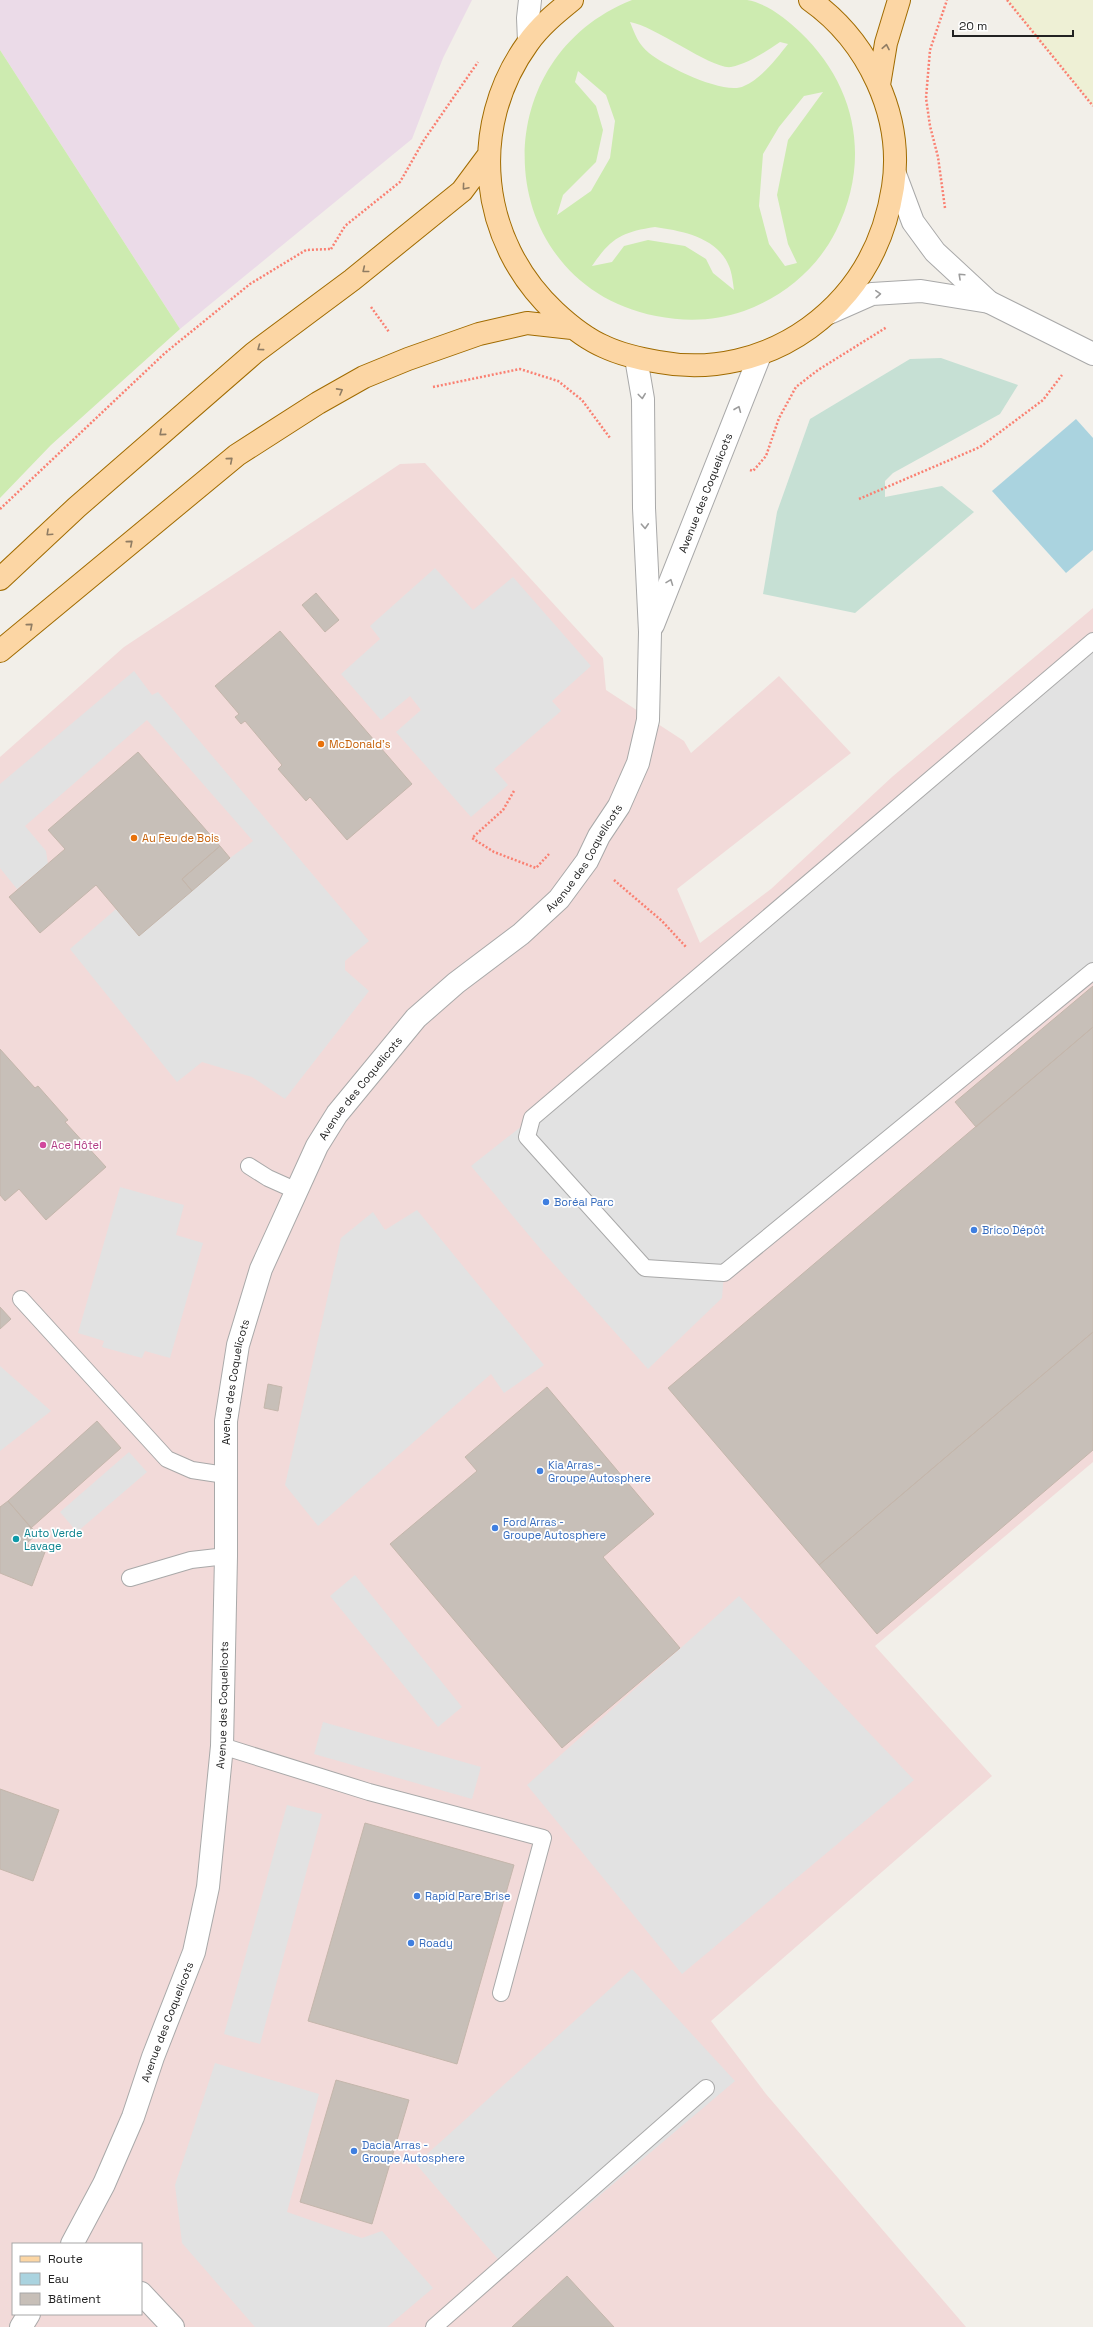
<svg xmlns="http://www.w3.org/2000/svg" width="1093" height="2327" font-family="'Space Grotesk',sans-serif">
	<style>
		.commercial { fill: #f2dad9; fill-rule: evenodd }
		.industrial { fill: #ebdbe8 }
		.farmland { fill: #eef0d5 }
		.grass { fill: #cdebb0; fill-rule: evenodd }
		.wetland { fill: #c6e0d4 }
		.parking { fill: #e2e2e2 }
		.water { fill: #aad3df }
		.building { fill: #c7bfb8; stroke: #c4b6ab }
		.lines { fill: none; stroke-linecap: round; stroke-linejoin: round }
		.service-casing { stroke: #a9a9a9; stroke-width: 18 }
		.minor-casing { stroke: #a9a9a9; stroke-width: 24 }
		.primary-casing { stroke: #a06b00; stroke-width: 24 }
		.path { stroke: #fa8072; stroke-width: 2.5; stroke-dasharray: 2 2; stroke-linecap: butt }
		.service { stroke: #fff; stroke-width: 16 }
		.minor { stroke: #fff; stroke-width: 22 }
		.primary { stroke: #fcd6a4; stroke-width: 22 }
		.oneway { stroke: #8f7c63 }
		.oneway2 { stroke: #9c9c9c }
		.food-dot { fill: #e8710a; stroke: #fff; stroke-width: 1.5 }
		.hotel-dot { fill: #d1479c; stroke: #fff; stroke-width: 1.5 }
		.shop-dot { fill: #3f7fe0; stroke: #fff; stroke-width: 1.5 }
		.culture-dot { fill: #0f9aa8; stroke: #fff; stroke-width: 1.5 }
		.labels { text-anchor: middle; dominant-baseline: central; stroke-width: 3.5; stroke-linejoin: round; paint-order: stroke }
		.street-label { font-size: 11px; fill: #222; stroke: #fff }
		.food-label { font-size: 11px; fill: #c56008; stroke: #fff; text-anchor: start }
		.hotel-label { font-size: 11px; fill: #b23c85; stroke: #fff; text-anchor: start }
		.shop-label { font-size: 11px; fill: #366cbe; stroke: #fff; text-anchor: start }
		.culture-label { font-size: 11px; fill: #0d838f; stroke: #fff; text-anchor: start }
	</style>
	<rect width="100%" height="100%" fill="#f2efe9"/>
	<path class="commercial" d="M425 463 603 658 606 690 684 741 691 753 779 676 851 753 677 889 700 943 771 889 892 777 1093 608V1462L875 1646 992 1776 711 2021 766 2094 966 2327H0V757L124 647 400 464ZM13 2244H141V2314H13Z"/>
	<path class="industrial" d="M0 0H472L443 58 412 139 180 329 0 50Z"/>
	<path class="farmland" d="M1007 0H1093V106L1031 31Z"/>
	<path class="grass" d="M632 0C658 0 684 0 710 0 722 0 735 0 747 0 766 3 787 19 800 32 857 86 871 161 836 231 817 269 783 297 744 311 716 321 686 322 656 316 493 284 478 61 632 0ZM630 22C655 26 713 70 731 67 749 63 765 52 780 42L788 44C777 58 761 79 744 86 725 96 665 66 649 53 638 44 635 34 630 22ZM578 71 606 95 615 121 610 158 591 191 557 215 563 195 596 162 603 130 596 106 575 82ZM823 92 788 140 777 195 788 244 797 263 785 266 769 244 759 206 763 154 779 127 804 96ZM655 227C682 231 717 237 729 266 732 273 733 283 734 290L713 273 706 259 685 246 648 240 624 246 612 262 592 266C611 238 622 232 655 227Z
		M0 50 180 329 51 445 0 498Z"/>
	<path class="wetland" d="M941 358 1018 385 1000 414 893 473 885 481V497L942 486 974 512 855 613 763 594 777 512 810 419 910 359Z"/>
	<path class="parking" d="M435 568 473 610 513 577 591 666 552 701 561 711 494 769 508 785 471 817 396 732 421 710 410 696 381 720 341 674 380 639 370 626Z
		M1093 641V971L724 1273 722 1298 648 1369 543 1252 471 1166 532 1118Z
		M134 671 152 695 158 692 369 941 345 961V970L369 991 285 1099 252 1077 202 1062 177 1082 70 949 116 909 139 936 230 858 253 841 147 720 25 826 46 851 48 864 17 889 0 868V784Z
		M120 1187 184 1205 176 1235 203 1243 170 1358 145 1351 142 1358 102 1347 104 1341 78 1333Z
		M417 1210 544 1365 504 1393 491 1374 318 1526 285 1485 341 1238 373 1212 385 1230Z
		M0 1366 51 1411 0 1451Z
		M129 1452 147 1472 77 1532 60 1512Z
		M355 1575 462 1707 438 1727 330 1596Z
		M739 1596 914 1780 682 1974 527 1785Z
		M323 1722 481 1767 472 1799 314 1754Z
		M287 1805 322 1814 260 2044 224 2034Z
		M632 1969 735 2081 509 2272 416 2164Z
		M215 2063 319 2094 287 2212 362 2238 382 2231 433 2288 387 2327H255L182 2243 175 2185Z"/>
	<path class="water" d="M1076 419 1093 438V550L1066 573 992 491Z"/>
	<path class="building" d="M316 593 339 620 325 632 302 605Z
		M280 631 412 784 347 840 310 797 306 801 278 769 282 765 245 721 241 724 235 717 239 714 215 686Z
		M138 752 220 846 182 879 192 891 139 936 96 885 40 933 9 897 65 849 48 830Z
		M220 846 230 858 192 891 182 879Z
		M1093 986V1027L976 1127 955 1102Z
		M1093 1027V1332L819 1565 668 1388Z
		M0 1049 35 1088 38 1086 68 1120 65 1122 106 1167 46 1220 19 1189 5 1201 0 1195Z
		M0 1307 11 1319 0 1329Z
		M1093 1332V1450L877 1634 819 1565Z
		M268 1384 282 1387 278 1411 264 1408Z
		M547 1387 654 1514 603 1557 680 1648 562 1748 390 1544 477 1471 465 1457Z
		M97 1421 121 1448 31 1528 8 1501Z
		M8 1501 37 1534 26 1544 45 1552 32 1586 0 1573V1507Z
		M0 1789 59 1810 33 1881 0 1869Z
		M365 1823 514 1865 457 2064 308 2021Z
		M336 2080 409 2100 372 2224 300 2202Z
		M567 2276 614 2327H512Z"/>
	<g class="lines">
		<g class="service-casing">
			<path id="service" d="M1093 641 532 1118 527 1137 645 1268 724 1273 1093 971
				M249 1166 268 1178 297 1191
				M21 1299 167 1459 192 1470 225 1475
				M130 1578 191 1560 226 1556
				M222 1746 369 1792 543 1838 501 1993
				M434 2327 706 2088"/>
		</g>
		<g class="minor-casing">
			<g id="minor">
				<path d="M529 41 528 18 530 0"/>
				<path d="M895 174 913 222 935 252 989 302 1093 354"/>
				<path d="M829 313 872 294 921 291 989 302"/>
				<path id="s1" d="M653 625 760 355"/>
				<path id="s2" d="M72 2244 104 2184 133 2117 153 2057 194 1952 208 1887 222 1746 226 1556V1421L238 1345 261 1269 317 1146 337 1114 416 1018 456 983 521 934 559 899 587 861 599 836 619 806 638 763 648 720 650 632 644 508 643 399 636 358"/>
				<path d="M141 2293 173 2327"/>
				<path d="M21 2327 29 2314"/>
			</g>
		</g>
		<g class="primary-casing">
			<path id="primary" d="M572 0C556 13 540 26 528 43 467 127 479 241 555 312 570 326 586 339 605 347 622 355 641 359 659 362 711 372 766 359 809 328 857 293 884 245 893 187 904 116 868 41 810 0
				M879 85 886 43 899 0
				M0 579 77 507 254 353 352 280 462 191 488 156
				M0 651 237 455 318 403 364 377 408 359 479 334 527 323 572 328"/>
		</g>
		<path class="path" d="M1007 0 1093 106
			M945 208 938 157 930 126 926 98 930 50 947 0
			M331 249 345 226 400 182 424 140 478 62
			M371 307 389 332
			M433 387 520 369 558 381 582 400 610 438
			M750 470 753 471 766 456 779 418 796 387 818 370 887 327
			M859 499 980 447 1043 400 1062 375
			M0 509 165 353 250 284 306 250 331 249
			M514 791 503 810 472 838 494 852 536 868 549 854
			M614 880 662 921 686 947"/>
		<use href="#service" class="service"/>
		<use href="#minor" class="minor"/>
		<use href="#primary" class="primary"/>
	</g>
	<defs><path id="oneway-chevron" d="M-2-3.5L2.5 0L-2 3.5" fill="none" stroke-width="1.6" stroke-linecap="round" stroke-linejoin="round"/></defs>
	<g class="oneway">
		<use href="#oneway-chevron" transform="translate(886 47) rotate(-79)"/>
		<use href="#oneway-chevron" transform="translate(465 187) rotate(130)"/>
		<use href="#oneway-chevron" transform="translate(365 270) rotate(141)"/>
		<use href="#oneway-chevron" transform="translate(260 348) rotate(144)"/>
		<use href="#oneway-chevron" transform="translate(340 391) rotate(-29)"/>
		<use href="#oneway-chevron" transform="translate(162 433) rotate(139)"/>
		<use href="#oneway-chevron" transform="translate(230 460) rotate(-40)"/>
		<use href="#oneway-chevron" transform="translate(49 533) rotate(137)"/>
		<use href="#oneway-chevron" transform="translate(130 543) rotate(-40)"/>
		<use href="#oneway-chevron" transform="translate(30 626) rotate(-40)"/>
	</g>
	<g class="oneway2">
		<use href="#oneway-chevron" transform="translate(961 276) rotate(-137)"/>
		<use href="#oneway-chevron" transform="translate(878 294) rotate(-4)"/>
		<use href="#oneway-chevron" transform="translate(642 396) rotate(83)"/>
		<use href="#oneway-chevron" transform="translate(738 409) rotate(-68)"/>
		<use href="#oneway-chevron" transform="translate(645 526) rotate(87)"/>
		<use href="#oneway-chevron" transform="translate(670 582) rotate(-69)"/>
	</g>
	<g class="food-dot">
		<circle cx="321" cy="744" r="4"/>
		<circle cx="134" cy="838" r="4"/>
	</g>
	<circle class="hotel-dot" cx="43" cy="1145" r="4"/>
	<g class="shop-dot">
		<circle cx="546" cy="1202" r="4"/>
		<circle cx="974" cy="1230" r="4"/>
		<circle cx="540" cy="1471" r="4"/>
		<circle cx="495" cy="1528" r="4"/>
		<circle cx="417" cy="1896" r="4"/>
		<circle cx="411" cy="1943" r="4"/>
		<circle cx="354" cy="2151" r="4"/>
	</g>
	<circle class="culture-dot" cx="16" cy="1539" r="4"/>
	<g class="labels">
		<g class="street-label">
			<text stroke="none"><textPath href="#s1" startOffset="142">Avenue des Coquelicots</textPath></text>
			<text stroke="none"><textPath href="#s2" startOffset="1538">Avenue des Coquelicots</textPath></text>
			<text stroke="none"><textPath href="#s2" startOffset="1214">Avenue des Coquelicots</textPath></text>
			<text stroke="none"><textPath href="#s2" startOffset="890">Avenue des Coquelicots</textPath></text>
			<text stroke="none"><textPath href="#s2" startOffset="566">Avenue des Coquelicots</textPath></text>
			<text stroke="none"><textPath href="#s2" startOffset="242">Avenue des Coquelicots</textPath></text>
		</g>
		<g class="food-label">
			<text x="329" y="744">McDonald's</text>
			<text x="142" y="838">Au Feu de Bois</text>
		</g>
		<g class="hotel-label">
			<text x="51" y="1145">Ace Hôtel</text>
		</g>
		<g class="shop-label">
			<text x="554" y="1202">Boréal Parc</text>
			<text x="982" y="1230">Brico Dépôt</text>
			<text x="548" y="1465">Kia Arras -<tspan x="548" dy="13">Groupe Autosphere</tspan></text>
			<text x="503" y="1522">Ford Arras -<tspan x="503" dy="13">Groupe Autosphere</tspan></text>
			<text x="425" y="1896">Rapid Pare Brise</text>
			<text x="419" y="1943">Roady</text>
			<text x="362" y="2145">Dacia Arras -<tspan x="362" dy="13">Groupe Autosphere</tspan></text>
		</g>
		<g class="culture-label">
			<text x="24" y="1533">Auto Verde<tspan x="24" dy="13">Lavage</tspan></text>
		</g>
	</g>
	<rect x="12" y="2243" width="130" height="72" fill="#ffffff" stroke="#a7a7a7"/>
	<rect x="20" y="2256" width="20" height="6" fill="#fcd6a4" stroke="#a7a7a7"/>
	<text x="48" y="2263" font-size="12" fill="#222222">Route</text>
	<rect x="20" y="2273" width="20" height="12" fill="#aad3df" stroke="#a7a7a7"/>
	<text x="48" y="2283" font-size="12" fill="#222222">Eau</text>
	<rect x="20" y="2293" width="20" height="12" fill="#c7bfb8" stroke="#a7a7a7"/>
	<text x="48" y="2303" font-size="12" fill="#222222">Bâtiment</text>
	<path d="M953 30v6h120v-6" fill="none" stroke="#222222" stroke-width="2"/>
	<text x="959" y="30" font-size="12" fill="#222222" stroke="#ffffff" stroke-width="3" paint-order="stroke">20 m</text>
</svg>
